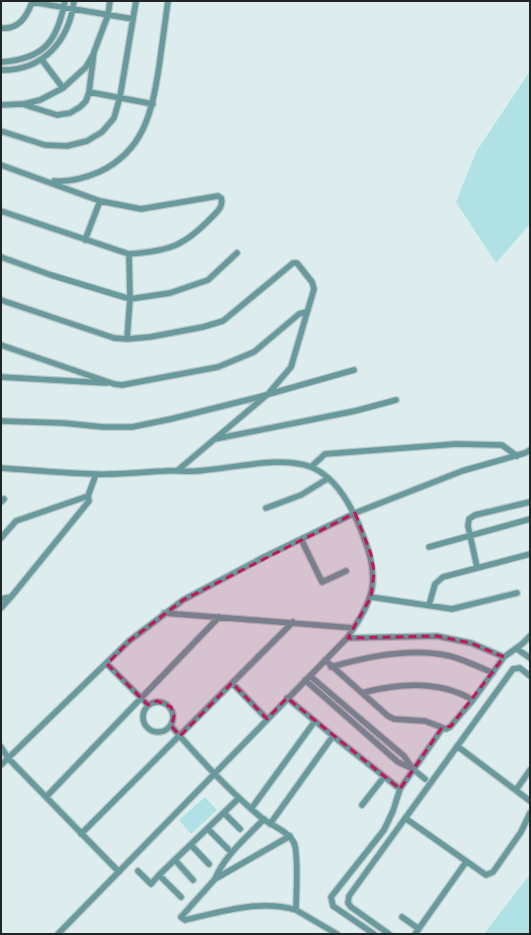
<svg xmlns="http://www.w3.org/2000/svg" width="531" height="935" font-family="'Fira Sans Condensed',sans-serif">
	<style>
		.green { fill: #b0e2e5 }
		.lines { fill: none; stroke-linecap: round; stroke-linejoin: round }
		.minor-casing { stroke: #bbc9ca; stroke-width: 8 }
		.minor { stroke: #68999c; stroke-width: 5.5 }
		.marked { fill: #c2185b; fill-opacity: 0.2; stroke: #c2185b; stroke-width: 3; stroke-dasharray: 8 5; stroke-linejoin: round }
	</style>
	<rect width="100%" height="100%" fill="#ddedee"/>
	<path class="green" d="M530 71V224L496 263 456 202 476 152Z
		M205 797 217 810 191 834 179 820Z
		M530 874V934H484Z"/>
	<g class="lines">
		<g class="minor-casing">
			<path id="minor" d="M1 28C19 30 27 16 32 2L133 19
				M42 60 63 88 86 67 93 55
				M1 62C44 59 57 42 65 1
				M1 70C43 71 69 41 74 1
				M89 92 153 104
				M24 104 40 100 63 88
				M1 105 22 104 57 115 70 113 80 107 86 101 89 92 94 52 108 15 110 1
				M1 131 45 145 67 146 87 141 102 132 114 118 120 97 136 1
				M1 165 100 201 141 209 212 197 218 196 221 198C224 206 217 212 212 217 184 246 170 251 129 254
				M54 181C69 182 85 178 99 172 144 151 152 112 159 67 162 45 165 23 168 1
				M1 211 129 254 130 299 170 293 208 280 237 253
				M85 240 100 201
				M1 257 51 275 130 299 127 339
				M1 300 114 338 127 339 150 337 203 327 223 321 293 263H297L312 282 314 289 291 367 268 394 178 470
				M1 345 114 384 122 385 218 367 254 352 299 314 306 312
				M1 377 106 383
				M1 421 63 423 103 427H132L171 419 255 398 354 370
				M215 439 355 411 396 400
				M311 467 325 454 456 444 502 445 517 456
				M1 468C32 470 63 473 94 474 117 475 141 472 164 471 175 470 186 472 197 471 230 469 281 455 311 467 338 478 355 513 364 538 381 581 373 601 347 638L58 934
				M1 502 4 499
				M266 508 301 495 327 479
				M1 538 16 521 88 496
				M301 539 322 582 346 571
				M429 547 530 519
				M477 567 468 526 469 519 475 515 530 502
				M371 597 452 609 517 593
				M1 599 11 597 89 501 88 496 96 474
				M429 605 435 584 443 577 530 554
				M1 608 11 597
				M164 613 354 628
				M347 638 437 636 471 643 504 657
				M517 649 530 658
				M325 660 388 716 394 719 425 721 446 729 450 727 473 700 504 657 522 644 530 636
				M107 664 148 705
				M331 667C368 656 412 647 450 656 465 660 479 667 493 673
				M310 676 404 756 413 769 425 779
				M305 680 398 762 413 769
				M232 683 267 719
				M362 693C399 683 439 680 473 700
				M287 698 333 736
				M143 717a15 15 0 1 1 30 0a15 15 0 1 1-30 0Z
				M171 726C200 759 229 791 263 819 273 826 289 832 294 843 299 854 296 896 296 910L337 934
				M457 746 530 801
				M1 747 8 758 119 872
				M1 765 129 641 183 600 264 557 355 513 462 471 525 453 530 450
				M516 790 530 770
				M46 797 219 617
				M362 805 384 777
				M251 809 315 721
				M224 813 240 829
				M405 818 486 875 493 872 521 832 530 813
				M270 824 333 736 400 789
				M208 829 228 849
				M81 834 293 622
				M290 836 215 879 181 917 185 920C221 912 259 899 296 910
				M191 845 209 864
				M175 860 193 880
				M138 871 151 884 159 875
				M215 879C224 856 247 837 264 819
				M181 897 159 875 239 798
				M402 917 419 929
				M374 934 333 906 331 897 384 830 393 811 400 789 442 729
				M389 934 351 907 348 903 349 896 513 669 520 668 530 676
				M415 934 466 862"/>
		</g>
		<use href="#minor" class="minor"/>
	</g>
	<path class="marked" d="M355 513 371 554 374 572 371 597 348 638 437 636 471 643 504 657 451 726 441 729 400 789 287 698 267 719 232 683 180 736 171 726 174 716 171 707 157 701 148 705 107 664 129 641 183 600Z"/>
	<rect width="531" height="935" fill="none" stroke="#202626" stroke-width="4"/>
</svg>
